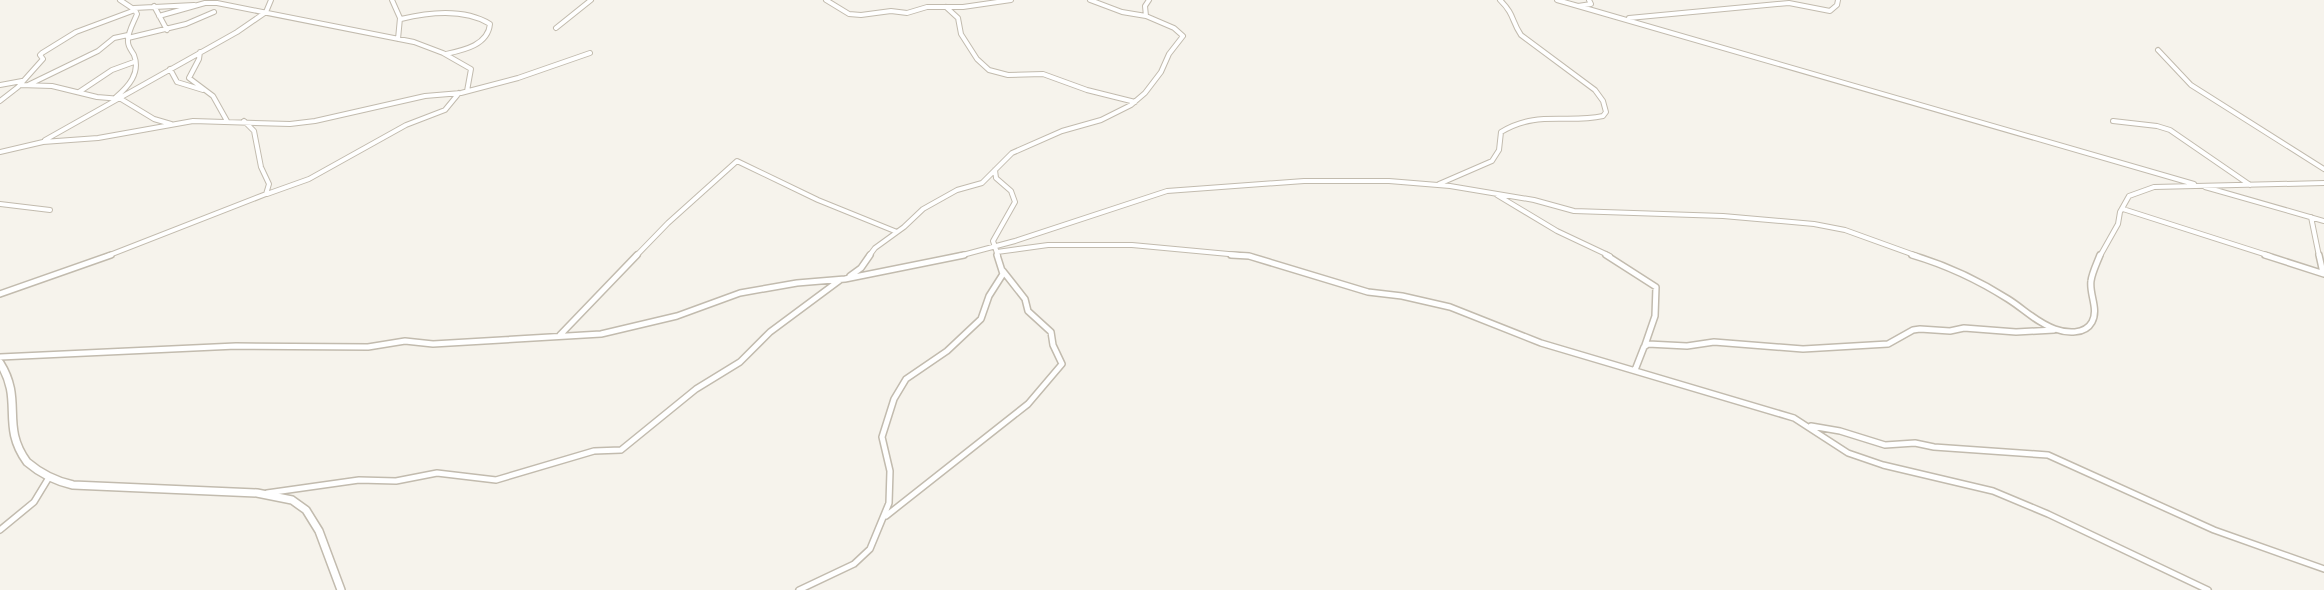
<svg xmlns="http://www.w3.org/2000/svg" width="2324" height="590" font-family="Cabin,sans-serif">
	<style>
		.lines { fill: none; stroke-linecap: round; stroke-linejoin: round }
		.minor-far1-casing { stroke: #c2bbae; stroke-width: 6 }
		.minor-casing { stroke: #c2bbae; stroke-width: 8 }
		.tertiary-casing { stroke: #c2bbae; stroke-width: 10 }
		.minor-far1 { stroke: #fff; stroke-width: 4 }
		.minor { stroke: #fff; stroke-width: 5 }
		.tertiary { stroke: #fff; stroke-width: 7 }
	</style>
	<rect width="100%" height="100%" fill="#f6f3ec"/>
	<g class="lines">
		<g class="minor-far1-casing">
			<path id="minor-far1" d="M392 0 400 18 398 39
				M826 0 849 14 861 15 891 11 907 13 927 7H963L1011 0
				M1090 0 1122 12 1146 16
				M1557 0 1578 6 1591 4 1589 0
				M154 6 167 30
				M1578 6 2194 184
				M946 7 958 18 961 34 977 59 989 70 1008 75 1043 74 1087 90 1135 102
				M134 8 194 5
				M159 16 205 3H217L414 42 443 53 471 69 467 91
				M1629 18 1789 3 1830 11 1837 5 1838 0
				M401 19C430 12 464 8 490 24 488 45 464 50 446 54
				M556 28 591 0
				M128 38 186 24 214 12
				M2158 50 2191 85 2324 169
				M200 52 199 59 189 78 213 96 227 121
				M170 69 177 82 203 90
				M0 85 22 81
				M20 85 52 86 97 97 121 99 154 119 171 124
				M28 85 98 51 114 38 128 35
				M79 92 112 70 134 62
				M116 97C128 87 141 73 134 55 132 51 128 47 128 42 127 33 134 22 137 14L135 10 120 0
				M0 101 18 87 43 59 40 55 42 53 76 32 135 10
				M2113 121 2157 126 2170 130 2250 185
				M45 140 237 32 266 12 271 0
				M0 152 43 142 98 138 193 121 290 124 315 121 425 96 461 93 518 78 590 53
				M995 170 996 178 1011 191 1015 202 993 241 998 256
				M1439 184 1492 161 1499 150 1501 132C1537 110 1566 124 1603 116L1606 112 1603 101 1595 90 1521 35C1511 20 1515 15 1500 0
				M2205 187 2324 221
				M267 194 309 179 406 125 445 110 459 93
				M1497 195 1557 231 1610 256
				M0 204 50 210
				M2123 209 2270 256
				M2311 217 2319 256
				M997 252 1048 245H1132L1250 256
				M107 256 266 194 269 184 261 167 254 131 244 121
				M636 256 668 223 737 161 818 200 897 232
				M869 256 875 248 904 227 923 209 957 190 982 183 1012 153 1062 131 1101 120 1131 105 1145 93 1161 72 1169 54 1183 36 1174 28 1146 16 1145 6 1149 0
				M959 256 1015 241 1167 191 1304 181H1389L1450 186 1534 200 1574 211 1723 216 1814 224 1845 230 1917 256
				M2100 256 2118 224 2120 212 2129 196 2154 187 2324 183"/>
		</g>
		<g class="minor-casing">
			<path id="minor" d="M1231 255 1249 256 1368 292 1402 296 1450 307 1541 343 1794 418 1848 453 1883 465 1993 491 2048 514 2208 590
				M1606 255 1656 287 1655 316 1645 345
				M1912 255C1946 265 1978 280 2008 299 2024 309 2037 323 2055 329 2066 333 2085 335 2092 322 2099 309 2089 294 2091 281 2092 273 2097 263 2100 255
				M2265 255 2324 274
				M2319 255 2323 273
				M850 276 861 268 870 255
				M0 294 111 255
				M560 335 637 255
				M0 357 236 346 368 347 405 341 433 344 601 334 677 316 740 293 797 283 845 279 964 255
				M1635 370 1644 347 1648 344 1687 346 1714 342 1803 349 1888 344 1913 330 1920 329 1950 331 1964 328 2016 332 2054 330
				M1811 426 1840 431 1885 445 1915 443 1934 447 2048 455 2214 530 2324 569
				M267 493 359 480 396 481 437 473 496 480 594 451 621 450 696 389 740 362 770 332 840 280
				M886 516 1028 404 1062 364 1053 345 1051 332 1028 311 1025 299 1003 271
				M0 530 34 502 48 479
				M799 590 854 564 870 549 889 503 890 471 882 437 894 399 906 379 947 351 981 319 989 296 1003 274 997 255"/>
		</g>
		<g class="tertiary-casing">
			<path id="tertiary" d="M0 363C24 401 0 425 27 462 41 474 55 481 73 485L257 493 292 500 306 510 319 531 341 590"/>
		</g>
		<use href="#minor-far1" class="minor-far1"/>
		<use href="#minor" class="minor"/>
		<use href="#tertiary" class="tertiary"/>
	</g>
</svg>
